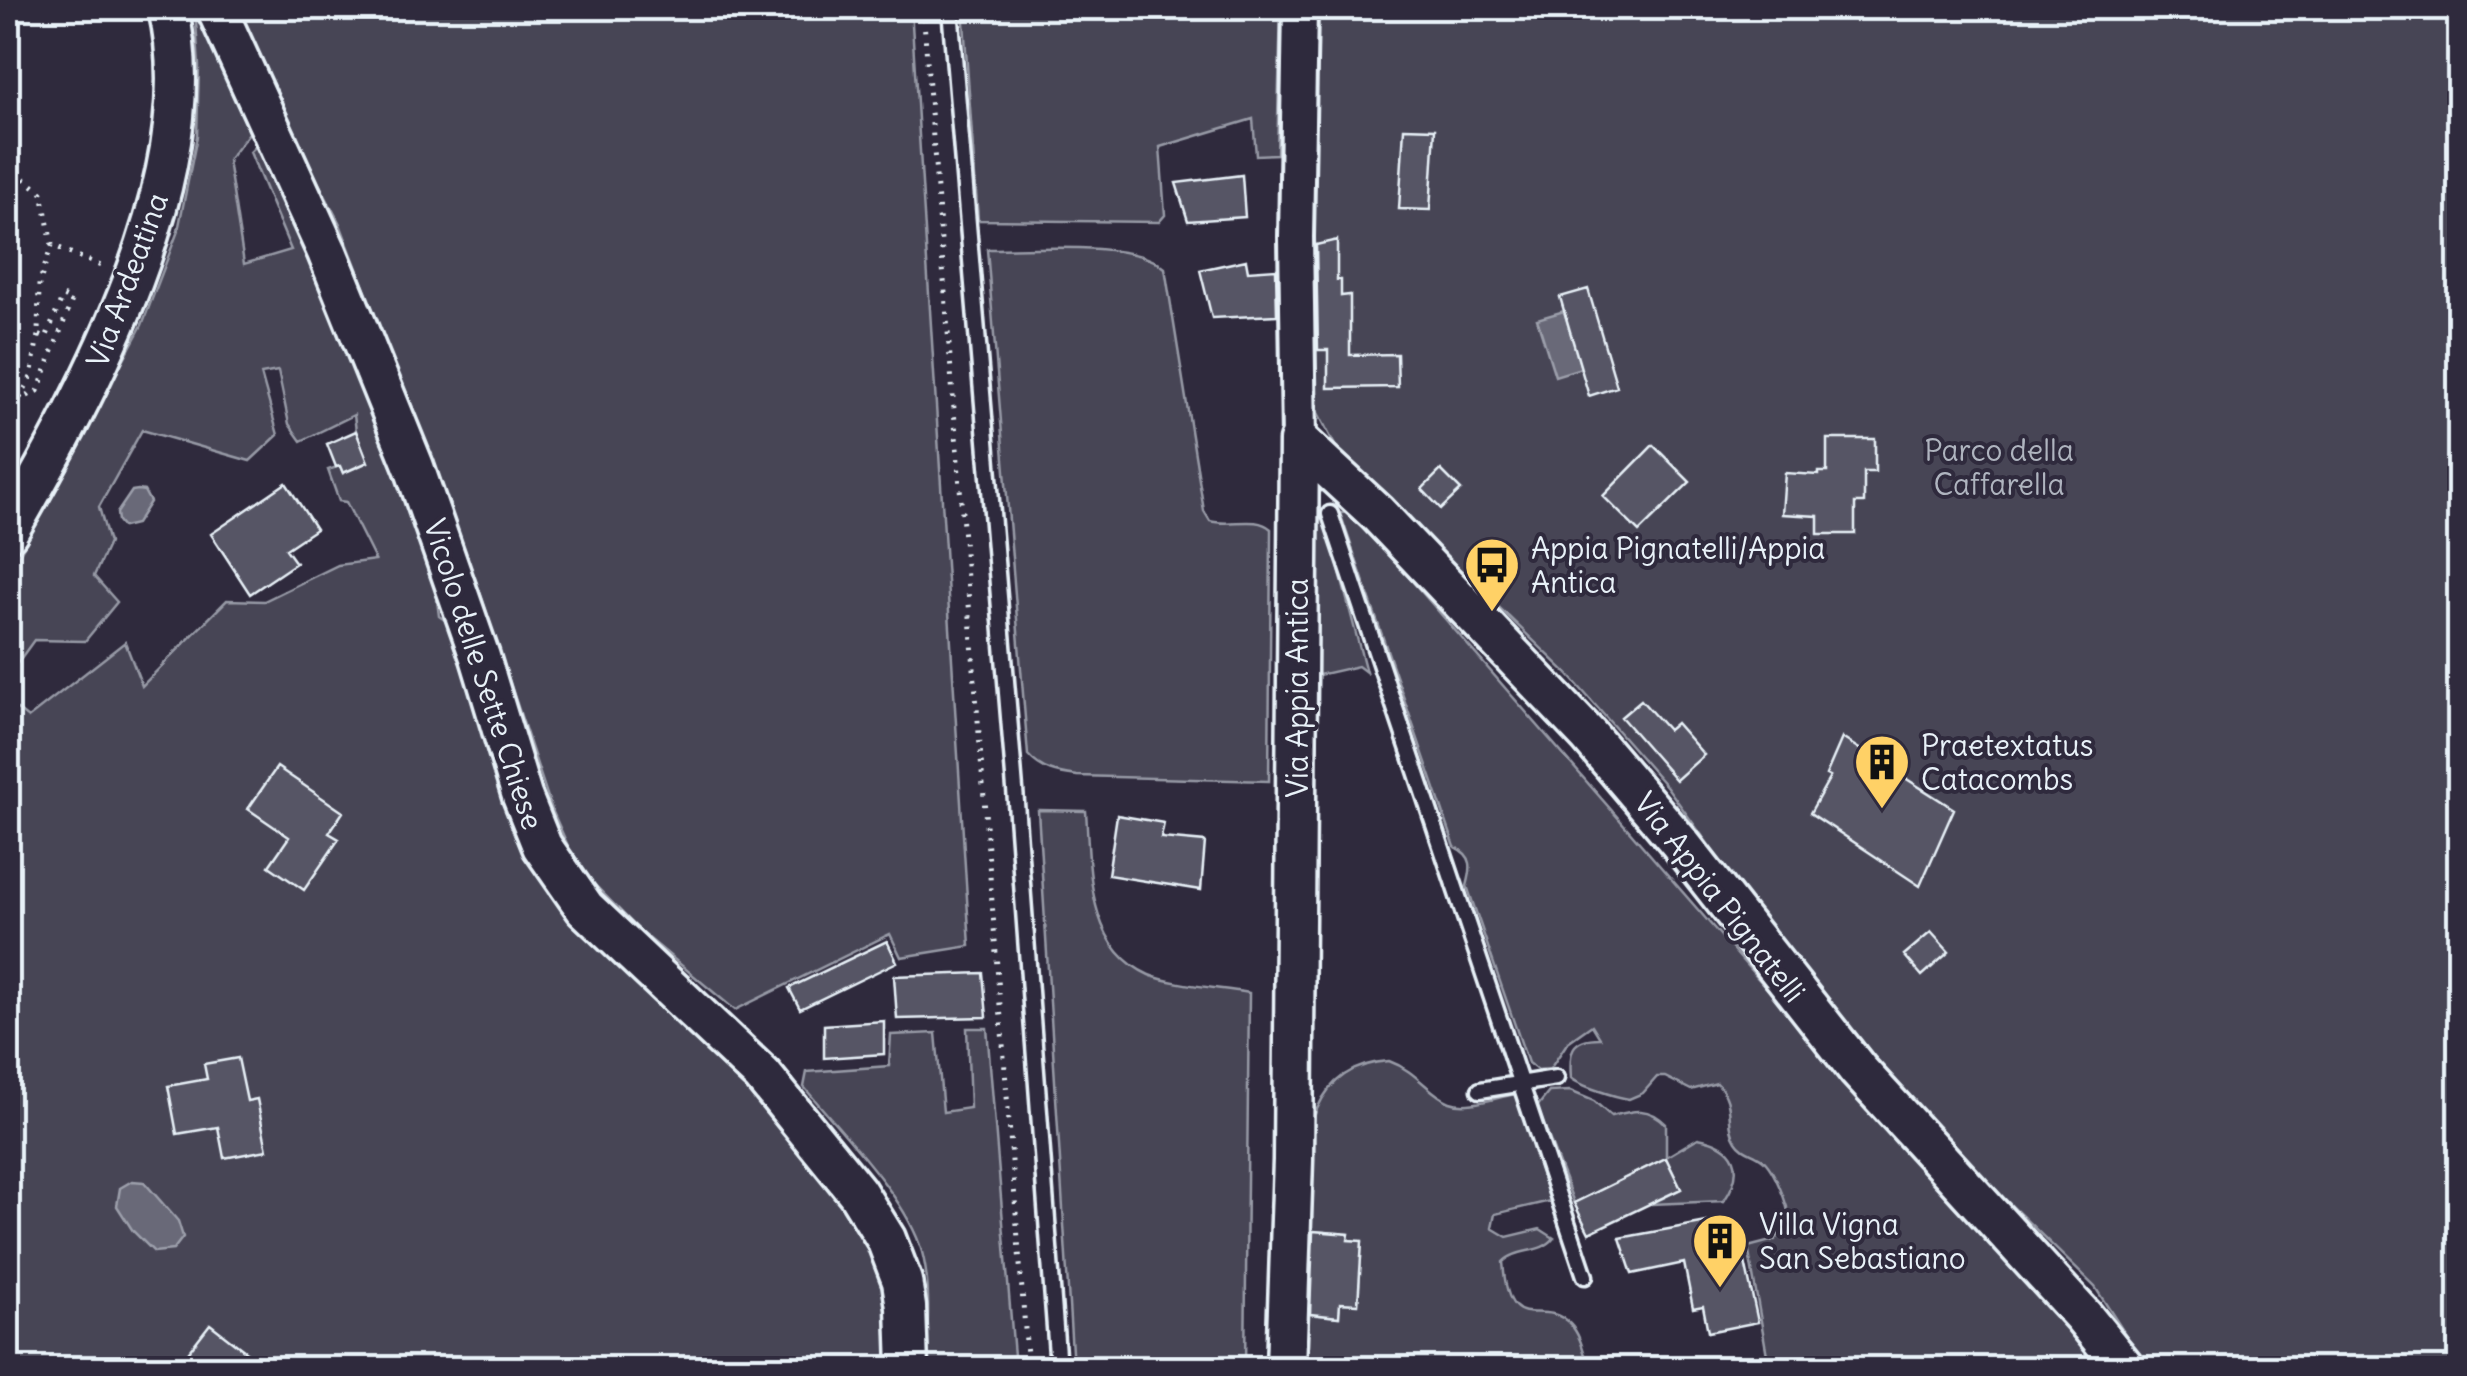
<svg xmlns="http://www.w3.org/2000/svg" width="2467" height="1376" font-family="Delius,sans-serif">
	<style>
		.green { fill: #464455; stroke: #979aa6; stroke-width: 2.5 }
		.water { fill: #696978; stroke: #9c9fab; stroke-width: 2.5 }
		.building { fill: #575565; stroke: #e8f1f8; stroke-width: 2.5 }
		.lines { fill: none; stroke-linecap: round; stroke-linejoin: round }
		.service-casing { stroke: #e8f1f8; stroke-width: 21 }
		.tertiary-casing { stroke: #e8f1f8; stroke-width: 40 }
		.secondary-casing { stroke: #e8f1f8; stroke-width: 45 }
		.path { stroke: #e8f1f8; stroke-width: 5; stroke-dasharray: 2.5 8; stroke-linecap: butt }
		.service { stroke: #2f2a3d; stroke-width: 14 }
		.tertiary { stroke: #2f2a3d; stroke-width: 32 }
		.secondary { stroke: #2f2a3d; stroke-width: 38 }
		.labels { text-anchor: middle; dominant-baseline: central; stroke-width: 8; stroke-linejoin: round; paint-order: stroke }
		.street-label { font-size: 30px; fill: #e8f1f8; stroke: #2f2a3d }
		.park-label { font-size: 30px; fill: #afb4bf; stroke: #2f2a3d }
		.poi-label { font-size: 30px; fill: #e8f1f8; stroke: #2f2a3d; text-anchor: start }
	</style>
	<rect width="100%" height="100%" fill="#2f2a3d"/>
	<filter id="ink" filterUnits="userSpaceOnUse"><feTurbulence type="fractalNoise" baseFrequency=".01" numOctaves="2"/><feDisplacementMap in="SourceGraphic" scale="20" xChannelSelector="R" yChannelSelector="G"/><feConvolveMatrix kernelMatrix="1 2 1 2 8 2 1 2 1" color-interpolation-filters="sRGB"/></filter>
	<g filter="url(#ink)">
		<path class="green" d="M195 8H207L256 124 228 160 244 264 291 250 250 152 264 138 444 582 437 601 439 616 459 630 523 827 745 1068 885 1255 899 1368H267L210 1325 187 1355 204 1368H8V702L28 718 125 642 142 686 227 600 264 601 338 565 375 560 346 502 339 501 328 470 340 466 343 473 368 462 356 431 354 415 301 441 289 424 278 371 261 374 278 435 250 461 142 430 99 507 109 543 94 576 117 602 85 641 34 640 8 676V576L142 325 178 231 197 136 199 66Z
			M228 8H911L970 946 901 957 890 934 735 1010 639 930 585 875 572 855 552 810 479 589 340 224Z
			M963 8H1281L1277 154 1256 155 1253 119 1160 147 1165 215 1159 222 978 220Z
			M1313 8H2459V1368H2147L2095 1287 1927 1123 1737 884 1667 787 1567 673 1339 453 1315 407 1310 141Z
			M987 249C1030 249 1134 240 1165 268L1204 511 1210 521C1230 527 1256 515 1271 529L1269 781 1077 776C1057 773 1042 771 1028 755Z
			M1352 512 1747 966 2103 1368H1690L1767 1355 1748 1247 1775 1240 1790 1221C1788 1205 1774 1168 1762 1159 1753 1152 1743 1152 1736 1141 1724 1122 1737 1105 1717 1083L1691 1090 1665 1077H1657L1643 1093 1629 1099C1616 1097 1580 1086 1571 1078 1569 1052 1570 1038 1600 1038L1592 1025 1568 1042 1550 1069 1537 1070 1528 1063 1467 886C1472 868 1474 856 1455 847L1340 513Z
			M1325 516 1366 672 1358 666 1310 677 1317 517Z
			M1038 810 1086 811C1090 869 1087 948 1149 975 1173 985 1222 988 1249 993L1245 1368H1073Z
			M967 1028H987L1015 1368H926C927 1330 932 1289 922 1252 907 1198 840 1131 804 1087L807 1072 889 1066 891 1035 936 1033 943 1112 970 1108Z
			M1389 1061C1417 1071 1429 1094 1450 1102 1469 1109 1497 1097 1516 1094L1550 1201 1495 1214 1492 1228 1507 1237 1540 1229 1554 1238C1542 1254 1516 1248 1503 1262 1509 1343 1540 1294 1570 1324 1581 1335 1584 1354 1589 1368H1294V1313L1338 1317 1340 1303 1358 1304 1362 1242 1348 1240V1234L1300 1230C1306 1162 1297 1067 1389 1061Z
			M1570 1091 1594 1101 1611 1116C1634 1110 1648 1106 1666 1124V1157L1698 1138C1737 1145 1746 1168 1724 1201L1651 1204 1681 1189 1666 1158 1574 1203 1537 1107 1549 1092Z"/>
		<path class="water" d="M1564 311 1581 368 1555 376 1537 319Z
			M138 490 144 491 150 502 136 524 123 527 118 521 117 513 132 491Z
			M132 1181 144 1182 178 1221 183 1237 173 1250 154 1252 133 1231 117 1206 120 1188Z"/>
		<path class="building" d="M1404 128 1435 129 1430 210 1399 209Z
			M1242 175 1245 217 1188 221 1176 183Z
			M1337 240V280H1341V296L1350 295V355L1397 354 1398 387 1328 388V350H1318L1316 245Z
			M1246 260 1248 271 1276 269 1277 315 1212 318 1200 270Z
			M1588 289 1617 387 1589 396 1560 297Z
			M356 431 368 462 343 473 340 466 336 467 327 444Z
			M1827 439H1875V472H1864V503H1855V534H1818V516L1782 514 1785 473 1818 475V472H1827Z
			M1653 445 1690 482 1639 532 1603 496Z
			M1441 470 1461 490 1441 509 1422 489Z
			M286 483 316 529 286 549 296 563 250 594 211 534Z
			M1641 700 1668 730 1676 723 1704 755 1676 780 1621 717Z
			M1842 738 1954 809 1920 886 1810 813 1830 777 1826 775Z
			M277 767 343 812 329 833 339 839 304 890 269 866 289 837 248 809Z
			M1117 815 1164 823 1161 838 1205 842 1201 890 1108 875Z
			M1931 932 1949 952 1922 976 1904 955Z
			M887 941 897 962 800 1009 789 988Z
			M983 973 987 1017 897 1019 894 976Z
			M884 1021V1054L824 1058V1025Z
			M238 1058 247 1101 257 1099 267 1150 224 1158 218 1127 177 1134 168 1086 207 1079 204 1064Z
			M1666 1158 1681 1189 1589 1233 1574 1203Z
			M1707 1222 1711 1238 1718 1237 1721 1253 1742 1248 1758 1322 1708 1332 1703 1306 1693 1308 1684 1263 1632 1274 1620 1238Z
			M1313 1231 1349 1234 1348 1240 1362 1241 1358 1304 1340 1303 1339 1317 1310 1314Z
			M210 1324 267 1368H204L186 1355Z"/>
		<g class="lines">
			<g class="service-casing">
				<path id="service" d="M950 8 1015 789 1058 1368
					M1330 514 1585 1276
					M1480 1090 1556 1078"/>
			</g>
			<g class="tertiary-casing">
				<path id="tertiary" d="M1299 441 1296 237 1300 8"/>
			</g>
			<g class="secondary-casing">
				<path id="secondary" d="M216 8 327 252 414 467 480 657 522 796 542 846 585 908 762 1075 857 1192 886 1239 902 1281 906 1307 908 1368
					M1299 441 1377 513 1589 736 1679 842 1858 1070 2083 1316 2125 1368
					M8 532C89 392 208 174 168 8
					M1286 1368 1293 1160 1299 441"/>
			</g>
			<path class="path" d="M923 8 1028 1368
				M8 165 42 193 52 245 103 267
				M20 398 31 377 38 335
				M8 419 19 400 38 391 72 300 63 296 46 338 38 335 39 284 52 245"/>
			<use href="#service" class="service"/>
			<use href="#tertiary" class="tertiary"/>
			<use href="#secondary" class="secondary"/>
		</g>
	</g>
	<defs>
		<g id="bus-pin" transform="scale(2.875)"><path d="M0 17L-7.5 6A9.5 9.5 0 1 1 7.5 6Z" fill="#ffd166" stroke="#2f2a3d"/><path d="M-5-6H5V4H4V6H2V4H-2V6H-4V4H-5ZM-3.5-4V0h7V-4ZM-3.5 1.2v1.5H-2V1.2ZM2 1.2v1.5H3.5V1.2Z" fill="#111"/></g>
		<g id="building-pin" transform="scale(2.875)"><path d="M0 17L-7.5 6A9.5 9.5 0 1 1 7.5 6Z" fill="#ffd166" stroke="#2f2a3d"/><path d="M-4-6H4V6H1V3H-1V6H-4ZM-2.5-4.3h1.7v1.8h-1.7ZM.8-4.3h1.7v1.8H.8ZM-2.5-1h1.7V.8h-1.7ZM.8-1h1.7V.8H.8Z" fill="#111"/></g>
	</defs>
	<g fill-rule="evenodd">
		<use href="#bus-pin" x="1492" y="565"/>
		<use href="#building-pin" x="1882" y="762"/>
		<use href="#building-pin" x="1720" y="1241"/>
	</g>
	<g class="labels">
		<g class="street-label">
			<text transform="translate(127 280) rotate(-70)">Via Ardeatina</text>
			<text transform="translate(484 674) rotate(72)">Vicolo delle Sette Chiese</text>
			<text transform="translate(1297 688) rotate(-90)">Via Appia Antica</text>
			<text transform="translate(1720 897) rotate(52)">Via Appia Pignatelli</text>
		</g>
		<g class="park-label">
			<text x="1999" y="450">Parco della<tspan x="1999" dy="34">Caffarella</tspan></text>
		</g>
		<g class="poi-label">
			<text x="1531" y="548">Appia Pignatelli/Appia<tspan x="1531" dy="34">Antica</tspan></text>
			<text x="1921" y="745">Praetextatus<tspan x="1921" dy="34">Catacombs</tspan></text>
			<text x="1759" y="1224">Villa Vigna<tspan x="1759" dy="34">San Sebastiano</tspan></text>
		</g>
	</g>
	<rect width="2467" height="1376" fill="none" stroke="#2f2a3d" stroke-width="40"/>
	<rect x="20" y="20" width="2427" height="1336" fill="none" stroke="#e8f1f8" stroke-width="4" filter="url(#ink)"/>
</svg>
